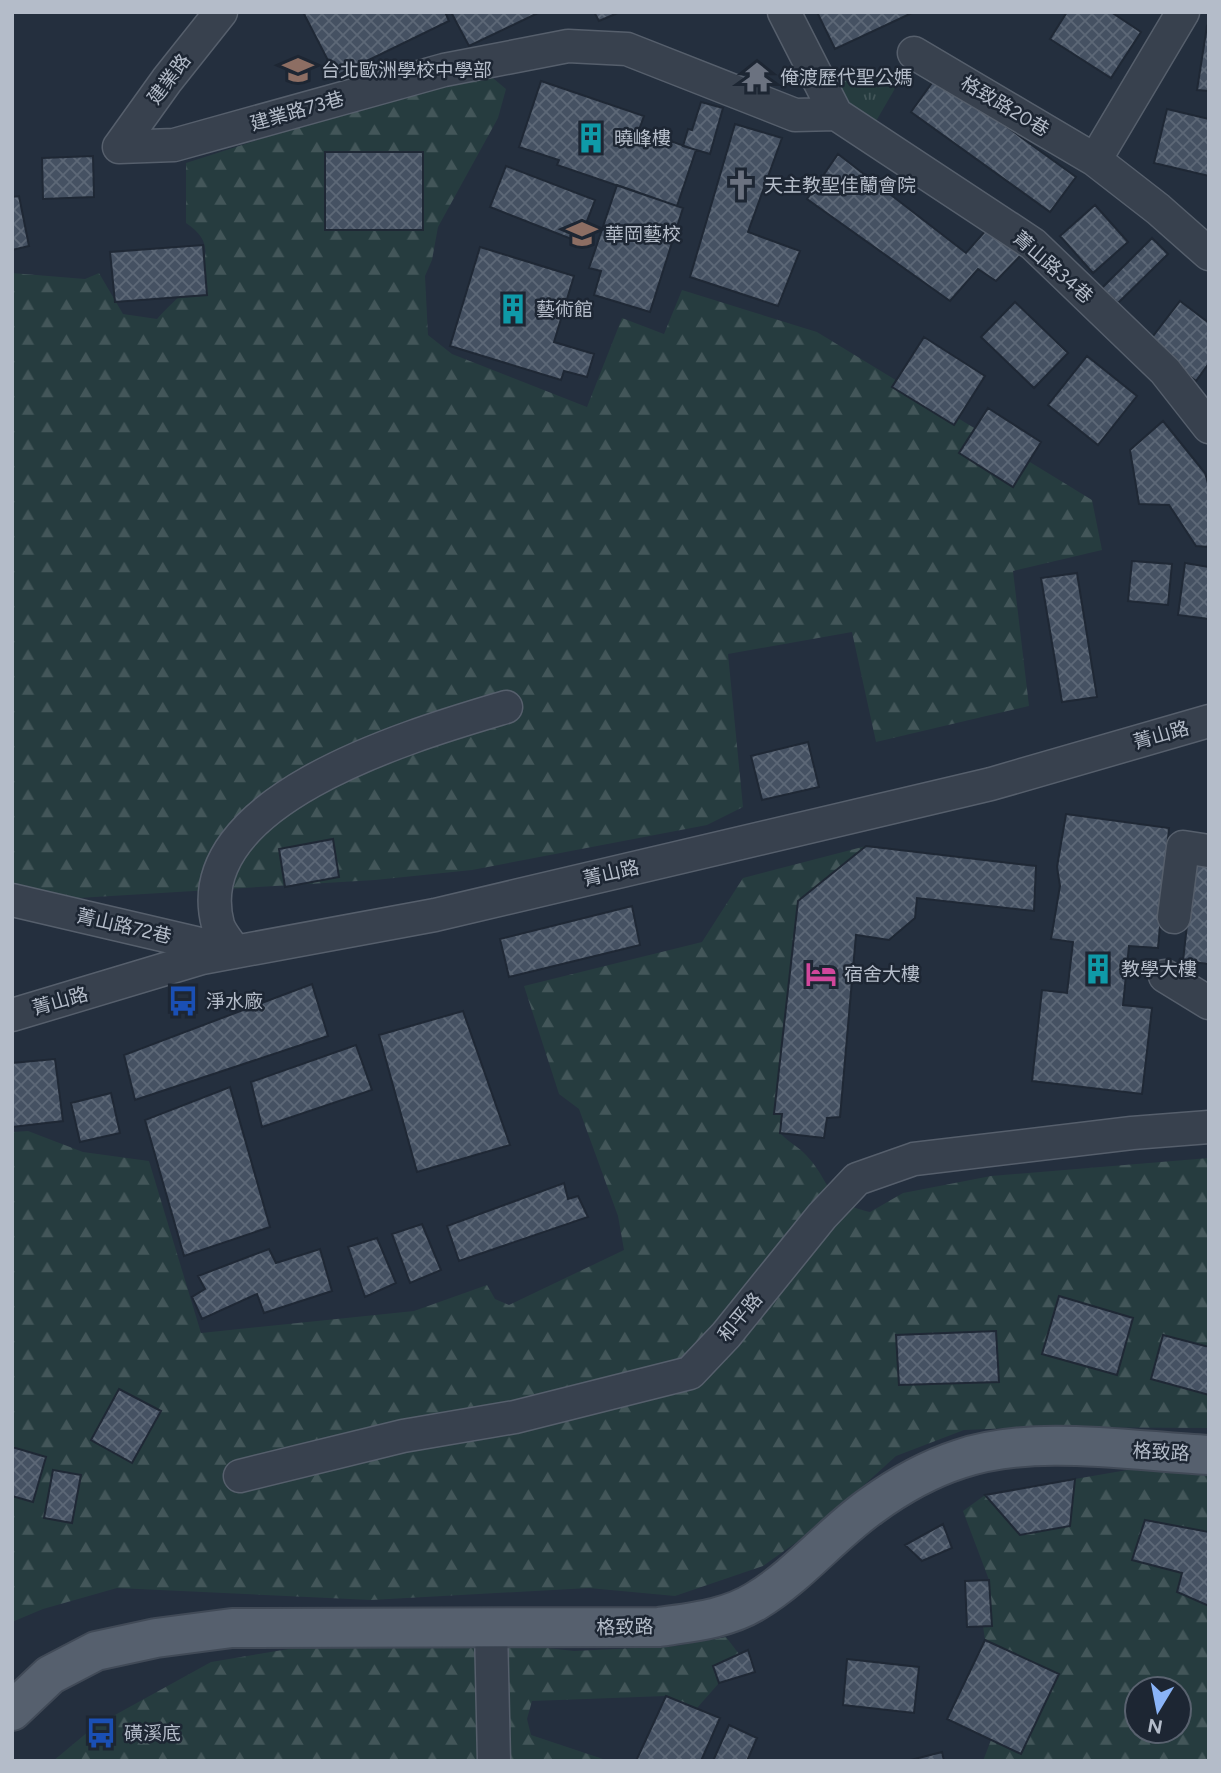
<svg xmlns="http://www.w3.org/2000/svg" width="1221" height="1773" font-family="Figtree,'Noto Sans TC',sans-serif">
	<style>
		.grass { fill: url(#grass-tufts) }
		.forest { fill: url(#forest-firs); fill-rule: evenodd }
		.building { fill: url(#building-cross-hatch); stroke: #1f2835; stroke-width: 2 }
		.lines { fill: none; stroke-linecap: round; stroke-linejoin: round }
		.minor-casing { stroke: #565f6c; stroke-width: 35 }
		.major-casing { stroke: #414a57; stroke-width: 42 }
		.minor { stroke: #38414e; stroke-width: 32 }
		.major { stroke: #56606e; stroke-width: 38 }
		.labels { text-anchor: middle; dominant-baseline: central; stroke-width: 5; stroke-linejoin: round; paint-order: stroke }
		.poi-label { font-size: 19px; fill: #b4bcc9; stroke: #1d2633; text-anchor: start }
		.street-label { font-size: 19px; fill: #b4bcc9; stroke: #1d2633 }
	</style>
	<defs>
		<pattern id="grass-tufts" width="24" height="20" patternUnits="userSpaceOnUse" patternTransform="scale(1.75)"><rect width="24" height="20" fill="#263c3f"/><path d="M3 7l-1-3M5 7V3M7 7l1-3M15 17l-1-3M17 17v-4M19 17l1-3" fill="none" stroke="#435659"/></pattern>
		<pattern id="forest-firs" width="22" height="20" patternUnits="userSpaceOnUse" patternTransform="scale(1.75)"><rect width="22" height="20" fill="#263c3f"/><path d="M5 1l3.5 6h-7zM16 11l3.5 6h-7z" fill="#435659"/></pattern>
		<pattern id="building-cross-hatch" width="8" height="8" patternUnits="userSpaceOnUse" patternTransform="scale(1.75)"><rect width="8" height="8" fill="#455162"/><path d="M0 0l8 8M0 8l8-8" fill="none" stroke="#5d6877"/></pattern>
	</defs>
	<rect width="100%" height="100%" fill="#242f3e"/>
	<path class="grass" d="M904 73 872 128 828 83Z"/>
	<path class="forest" d="M481 68 506 89 498 118 438 227 432 260 425 276 428 335 452 354 587 407 622 318 664 334 682 290 817 332 1092 500 1102 550 1013 571 1029 706 876 742 852 632 728 654 743 807 707 825 472 870 375 880 12 902V273L85 279 99 273 123 314 157 319C181 292 234 254 186 223V163Z
		M866 846 798 901 774 1113 782 1114 781 1134C788 1142 799 1147 806 1155 833 1184 823 1201 870 1212L903 1193 991 1176 1209 1158V1428L1037 1427 964 1430 896 1456 818 1527 763 1566 675 1596 589 1588 371 1600 117 1588 43 1609 12 1622V1132L28 1131 83 1152 149 1161 201 1333 414 1311 487 1285 495 1299 509 1305 624 1250 618 1216 579 1109 559 1094 524 986 702 942 743 878Z
		M1133 1469 1209 1474V1761H983L991 1740 1021 1754 1059 1675 985 1640 983 1626 992 1625 989 1580 963 1511 985 1495 1020 1535 1069 1526 1075 1479ZM1137 1689H1179V1731H1137Z
		M726 1637 739 1654 713 1666 719 1683 697 1708 666 1696 532 1701 527 1719 531 1735 609 1761H53L95 1726 211 1662 307 1646 461 1638 574 1651 676 1646Z"/>
	<path class="building" d="M303 12H445L449 21 336 76Z
		M451 12H540L469 46Z
		M594 12H620L599 21Z
		M817 12H914L835 49Z
		M1067 12H1111L1141 32 1111 78 1050 39Z
		M1207 26 1209 27V91L1197 90Z
		M937 76 1076 177 1050 212 911 112Z
		M541 81 644 116 639 130 696 150 677 206 557 165 559 160 519 147Z
		M701 102 723 108 710 154 683 146 688 129 692 130Z
		M1167 109 1209 119V176L1154 163Z
		M735 124 782 138 748 232 800 251 778 306 690 277Z
		M325 152H423V230H325Z
		M838 154 966 253 987 229 1021 255 996 281 978 269 950 301 807 199Z
		M93 156 94 197 43 199 42 158Z
		M506 166 595 200 579 242 490 207Z
		M617 185 683 208 650 312 594 295 601 271 589 268Z
		M19 196 29 246 12 250V197Z
		M1095 205 1128 242 1093 273 1060 236Z
		M1152 238 1168 254 1118 303 1102 288Z
		M203 245 207 295 115 302 110 252Z
		M480 247 574 276 554 342 594 354 587 377 564 371 561 380 450 346Z
		M1180 301 1209 323V363L1196 381 1147 344Z
		M1015 302 1068 353 1034 388 981 337Z
		M924 337 985 376 954 425 892 387Z
		M1087 356 1137 396 1098 445 1048 405Z
		M988 408 1041 442 1013 487 959 453Z
		M1163 421 1205 473 1209 487V547L1196 546 1169 505 1139 504 1130 450Z
		M1132 561 1172 564 1168 605 1128 601Z
		M1185 563 1209 567V619L1178 615Z
		M1077 573 1097 697 1062 702 1041 578Z
		M808 742 819 787 762 800 751 756Z
		M1066 814 1169 828 1158 948 1129 946 1123 1005 1152 1008 1142 1094 1032 1081 1042 990 1067 993 1073 942 1051 939 1060 886 1057 867Z
		M333 839 339 877 285 887 279 849Z
		M866 846 1036 866 1034 911 917 898 915 918 889 940 856 935 840 1117 827 1118 824 1138 780 1133 782 1114H774L798 901Z
		M1194 862 1209 864V964L1183 961Z
		M632 906 640 945 509 977 500 939Z
		M312 984 328 1036 135 1100 124 1055Z
		M463 1011 510 1145 417 1172 379 1035Z
		M356 1045 372 1090 262 1127 251 1082Z
		M55 1059 63 1121 12 1127V1063Z
		M230 1087 270 1227 184 1256 145 1120Z
		M111 1093 120 1133 80 1142 71 1103Z
		M564 1183 568 1199 578 1196 588 1217 459 1261 447 1226Z
		M422 1224 441 1270 410 1283 392 1234Z
		M377 1238 396 1283 365 1297 348 1247Z
		M269 1249 276 1263 320 1249 332 1291 264 1313 257 1294 202 1319 192 1297 205 1289 198 1276Z
		M1059 1296 1133 1318 1117 1375 1042 1354Z
		M996 1331 999 1382 899 1385 896 1335Z
		M1163 1335 1209 1347V1395L1151 1379Z
		M119 1389 161 1411 132 1463 91 1440Z
		M12 1447 46 1457 33 1502 12 1496Z
		M53 1470 81 1475 72 1523 44 1518Z
		M1075 1479 1070 1526 1020 1535 985 1495Z
		M1145 1520 1209 1532V1606L1177 1592 1182 1573 1132 1560Z
		M943 1524 952 1548 922 1561 905 1545Z
		M989 1580 992 1626 967 1627 965 1581Z
		M985 1640 1059 1674 1021 1754 947 1719Z
		M748 1650 755 1672 719 1683 713 1666Z
		M847 1659 919 1667 914 1713 843 1705Z
		M666 1696 720 1718 701 1761H636Z
		M729 1725 757 1738 747 1761H713Z
		M942 1752 944 1761H907Z"/>
	<g class="lines">
		<g class="minor-casing">
			<path id="minor" d="M784 12 836 114 1033 244 1165 371 1209 427
				M914 53 1095 160 1183 12
				M119 147 174 145 444 70 568 46 627 49 795 115 836 114
				M119 147 167 80 221 12
				M1095 160 1158 209 1209 254
				M12 900 226 950
				M1174 917 1183 847 1209 851
				M235 952C230 944 221 934 218 925 184 799 419 733 506 707
				M1165 976 1209 1003
				M12 1015 202 958 435 915 991 784 1209 721
				M240 1476 403 1436 515 1417 690 1373 726 1335 822 1216 857 1179 914 1159 1132 1133 1209 1127
				M491 1628 494 1761"/>
		</g>
		<g class="major-casing">
			<path id="major" d="M12 1711 50 1675 96 1651 156 1638 232 1628 659 1627C693 1622 727 1619 756 1601 799 1575 830 1535 871 1506 897 1487 929 1469 960 1459 1035 1434 1131 1451 1209 1455"/>
		</g>
		<use href="#minor" class="minor"/>
		<use href="#major" class="major"/>
	</g>
	<defs>
		<g id="school-bare" transform="scale(2.415)"><path d="M0-5L7-2L0 1L-7-2ZM-4 1L0 2.5L4 1V4Q0 6-4 4Z" fill="#8d6e63" stroke="#1d2633" stroke-width="2.5" paint-order="stroke"/></g>
		<g id="temple-bare" transform="scale(2.415)"><path d="M0-6L5-2H3V0L6.5 2.5H4V6H1.5V3h-3V6H-4V2.5H-6.5L-3 0V-2H-5Z" fill="#6b7280" stroke="#1d2633" stroke-width="2.5" paint-order="stroke"/></g>
		<g id="building-bare" transform="scale(2.415)"><path d="M-4-6H4V6H1V3H-1V6H-4ZM-2.5-4.3h1.7v1.8h-1.7ZM.8-4.3h1.7v1.8H.8ZM-2.5-1h1.7V.8h-1.7ZM.8-1h1.7V.8H.8Z" fill="#0f9aa8" stroke="#1d2633" stroke-width="2.5" paint-order="stroke"/></g>
		<g id="church-bare" transform="scale(2.415)"><path d="M-1.2-6h2.4v3.5h3.3v2.4h-3.3V6h-2.4V-.1h-3.3v-2.4h3.3Z" fill="#6b7280" stroke="#1d2633" stroke-width="2.5" paint-order="stroke"/></g>
		<g id="hotel-bare" transform="scale(2.415)"><path d="M-6-4.5h1.5V1H6V5H4.5V3h-9V5H-6ZM-4 0a1.8 1.8 0 1 1 3.6 0ZM.5 0V-2.5h3Q6-2.5 6 0Z" fill="#d1479c" stroke="#1d2633" stroke-width="2.5" paint-order="stroke"/></g>
		<g id="bus-bare" transform="scale(2.415)"><path d="M-5-6H5V4H4V6H2V4H-2V6H-4V4H-5ZM-3.5-4V0h7V-4ZM-3.5 1.2v1.5H-2V1.2ZM2 1.2v1.5H3.5V1.2Z" fill="#1a4fb4" stroke="#1d2633" stroke-width="2.5" paint-order="stroke"/></g>
	</defs>
	<g fill-rule="evenodd">
		<use href="#school-bare" x="298" y="70"/>
		<use href="#temple-bare" x="757" y="77"/>
		<use href="#building-bare" x="591" y="138"/>
		<use href="#church-bare" x="741" y="185"/>
		<use href="#school-bare" x="582" y="234"/>
		<use href="#building-bare" x="513" y="309"/>
		<use href="#building-bare" x="1098" y="969"/>
		<use href="#hotel-bare" x="821" y="974"/>
		<use href="#bus-bare" x="183" y="1001"/>
		<use href="#bus-bare" x="101" y="1733"/>
	</g>
	<g class="labels">
		<g class="poi-label">
			<text x="321" y="70">台北歐洲學校中學部</text>
			<text x="780" y="77">俺渡歷代聖公媽</text>
			<text x="614" y="138">曉峰樓</text>
			<text x="764" y="185">天主教聖佳蘭會院</text>
			<text x="605" y="234">華岡藝校</text>
			<text x="536" y="309">藝術館</text>
			<text x="1121" y="969">教學大樓</text>
			<text x="844" y="974">宿舍大樓</text>
			<text x="206" y="1001">淨水廠</text>
			<text x="124" y="1733">磺溪底</text>
		</g>
		<g class="street-label">
			<text transform="translate(169 79) rotate(-53)">建業路</text>
			<text transform="translate(1005 106) rotate(31)">格致路20巷</text>
			<text transform="translate(297 111) rotate(-16)">建業路73巷</text>
			<text transform="translate(1053 267) rotate(41)">菁山路34巷</text>
			<text transform="translate(1161 735) rotate(-16)">菁山路</text>
			<text transform="translate(611 873) rotate(-13)">菁山路</text>
			<text transform="translate(124 926) rotate(13)">菁山路72巷</text>
			<text transform="translate(60 1001) rotate(-16)">菁山路</text>
			<text transform="translate(740 1317) rotate(-50)">和平路</text>
			<text transform="translate(1161 1452) rotate(3)">格致路</text>
			<text transform="translate(625 1627) rotate(-1)">格致路</text>
		</g>
	</g>
	<rect width="1221" height="1773" fill="none" stroke="#b4bcc9" stroke-width="28"/>
	<g transform="translate(1158 1710) rotate(190)"><circle r="33" fill="#1d2633" stroke="#59626f" stroke-width="2"/>
	<path d="M0-5L12 26L0 18L-12 26Z" fill="#8ab4f8"/>
	<text y="-10" font-size="19" font-weight="bold" text-anchor="middle" fill="#b4bcc9">N</text>
	</g>
</svg>
